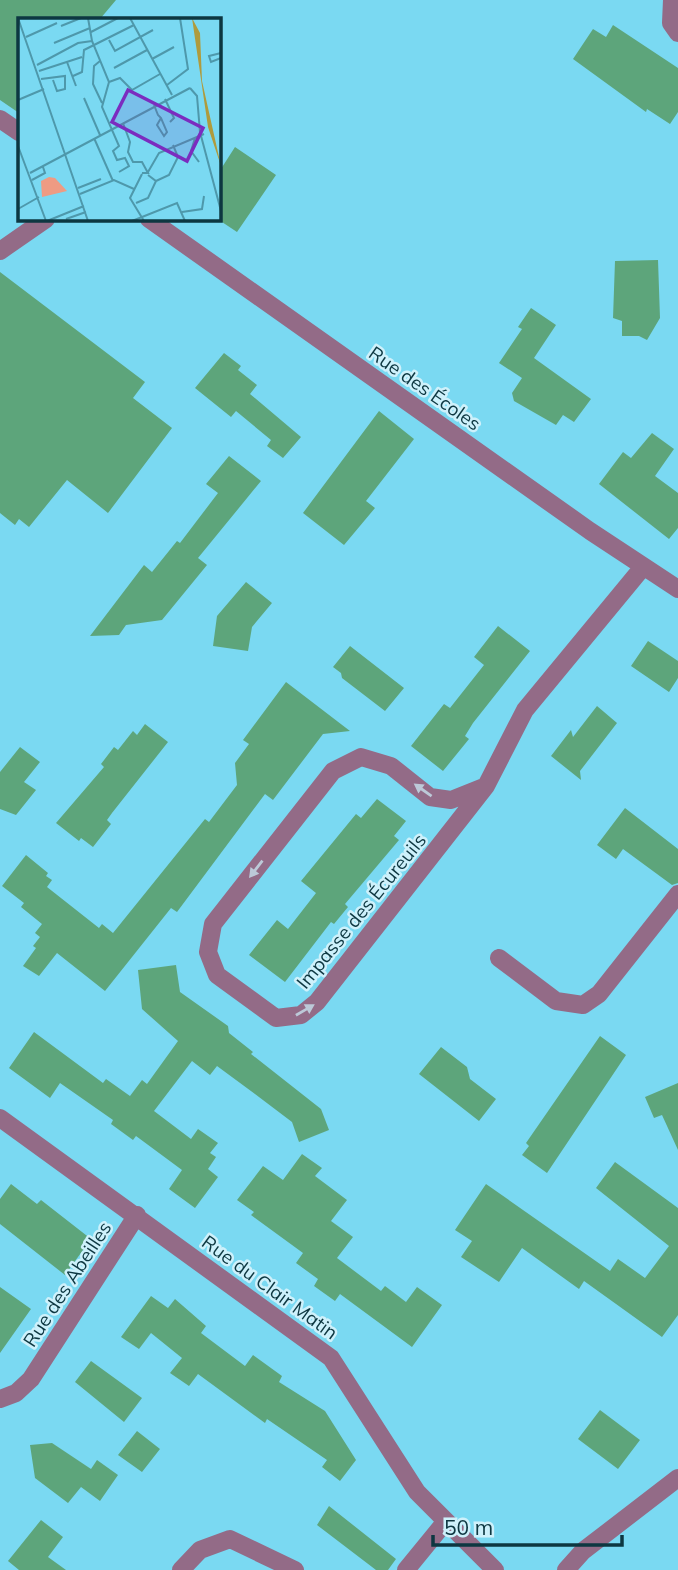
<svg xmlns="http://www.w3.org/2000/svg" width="678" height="1570" font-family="Mulish,sans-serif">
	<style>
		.building { fill: #5da57b }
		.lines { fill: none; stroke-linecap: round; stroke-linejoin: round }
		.minor { stroke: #936b87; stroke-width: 18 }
		.oneway { fill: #bcc9d8 }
		.labels { text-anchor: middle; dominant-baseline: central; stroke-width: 5; stroke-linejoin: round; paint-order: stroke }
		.street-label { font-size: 19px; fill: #0d3741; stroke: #cef1fb }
		.inset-road { fill: none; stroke: #4e98ab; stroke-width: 2 }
		.view { fill: #7b2cbf; fill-opacity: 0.15; stroke: #7b2cbf; stroke-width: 3.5 }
		.inset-edge { fill: none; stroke: #0d3741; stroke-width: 3.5 }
	</style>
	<rect width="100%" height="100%" fill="#7ad9f2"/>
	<path class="building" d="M0 0H116L100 19H19V113L0 100Z
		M613 25 678 68V112L670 124 647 109 646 112 573 59 593 29 606 37Z
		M235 147 276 175 237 232 219 220V172Z
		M658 260 660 318 647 340 639 336H622V321L613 318 615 261Z
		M0 272 145 382 133 398 172 428 108 513 67 480 29 527 19 519 15 525 0 513Z
		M531 308 556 325 534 358 591 399 574 422 563 415 556 425 514 401 512 393 522 378 499 363 522 329 518 327Z
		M224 353 241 366 238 370 257 385 250 394 301 437 283 458 267 446 271 440 236 411 231 417 195 388Z
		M379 411 414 439 366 501 375 508 344 545 303 513Z
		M652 433 674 449 655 476 678 493V528L669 539 599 484 623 452 631 458Z
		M229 456 261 481 198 558 207 565 162 620 126 625 119 635 90 636 144 565 152 572 177 541 180 543 218 493 206 484Z
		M246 582 272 603 252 627 248 651 213 646 217 616Z
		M498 626 530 651 473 723 465 736 469 739 443 771 411 746 444 704 450 708 484 665 474 657Z
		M648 641 678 661V678L669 692 631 666Z
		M350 646 404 688 385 711 342 678 341 673 333 667Z
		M286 682 350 731 323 734 273 800 265 794 177 912 171 908 105 991 57 953 39 976 23 966 36 948 33 946 40 937 35 933 42 924 21 907 24 903 2 886 26 855 48 873 46 876 52 880 47 887 99 928 102 924 113 933 205 819 209 822 237 785 235 763 249 744 243 740Z
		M597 706 617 723 580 771 581 780 551 756 571 730 573 737Z
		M145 724 168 742 112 813 107 820 111 824 93 847 81 838 79 841 56 823 104 767 101 764 114 747 118 750 133 731 137 735Z
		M20 747 40 762 24 782 36 790 16 815 0 809V772Z
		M377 799 406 821 394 836 399 840 345 904 348 907 334 924 331 922 285 982 249 955 277 920 288 929 316 893 301 881 356 814 361 818Z
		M625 808 678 849V883L672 885 623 849 616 859 597 845Z
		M176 965 180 992 228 1026 229 1033 253 1052 251 1054 321 1109 329 1130 299 1142 292 1122 255 1094 217 1066 210 1075 192 1061 154 1111 191 1139 198 1129 218 1143 210 1153 216 1157 208 1169 218 1177 195 1208 169 1189 182 1170 136 1136 133 1140 111 1124 113 1120 60 1083 50 1098 9 1068 34 1032 103 1083 106 1079 130 1096 142 1080 147 1084 178 1041 142 1009 138 970Z
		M600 1036 626 1055 547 1173 522 1155 529 1146 526 1143Z
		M441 1047 467 1067 470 1079 496 1099 479 1121 419 1074Z
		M678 1083V1150L662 1115 654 1118 645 1097Z
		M302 1154 322 1168 315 1176 347 1200 331 1221 353 1237 337 1258 381 1291 385 1286 406 1302 417 1287 442 1305 412 1347 340 1294 335 1301 314 1286 318 1279 296 1263 303 1253 251 1215 254 1212 237 1200 263 1166 283 1180Z
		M615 1162 678 1208V1315L662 1337 584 1281 579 1289 522 1248 499 1282 461 1257 472 1241 455 1230 486 1184 610 1271 618 1259 645 1278 669 1246 596 1188Z
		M11 1184 37 1204 41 1200 91 1239 65 1275 0 1224V1199Z
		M0 1287 31 1309 0 1353Z
		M151 1296 168 1308 175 1299 206 1326 201 1333 245 1366 253 1355 282 1376 279 1382 325 1411 356 1460 340 1481 322 1467 327 1460 267 1419 265 1423 198 1374 189 1386 170 1373 182 1358 151 1333 139 1349 121 1337Z
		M91 1361 142 1398 124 1422 75 1382Z
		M600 1410 640 1440 618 1469 578 1439Z
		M137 1431 160 1449 142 1472 118 1455Z
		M52 1443 91 1469 97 1460 118 1475 100 1501 81 1487 68 1503 35 1478 30 1445Z
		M329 1506 396 1559 388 1570H376L317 1525Z
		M41 1520 63 1537 48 1557 66 1570H19L8 1561Z"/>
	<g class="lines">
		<path class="minor" d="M672 0 671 23 678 33
			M0 119 19 132
			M149 219 590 531 678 589
			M0 251 46 219
			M486 786 451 800 430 797 391 766 361 757 333 771 213 924 208 952 217 975 276 1018 301 1015 317 1002 486 786 525 710 643 567
			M499 958 556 1001 583 1005 599 994 678 894
			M0 1118 331 1358 417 1492 495 1570
			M0 1399 16 1393 31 1379 137 1215
			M181 1570 200 1550 230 1539 295 1570
			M406 1570 446 1521
			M566 1570 583 1551 678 1478"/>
	</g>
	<defs><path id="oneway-solid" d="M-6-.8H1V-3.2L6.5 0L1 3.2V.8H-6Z" transform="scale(1.75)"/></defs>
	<g class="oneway">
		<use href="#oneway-solid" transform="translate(423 790) rotate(-145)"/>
		<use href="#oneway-solid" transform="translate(256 869) rotate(128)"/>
		<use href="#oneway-solid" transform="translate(305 1010) rotate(-30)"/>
	</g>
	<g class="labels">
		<g class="street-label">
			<text transform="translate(425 388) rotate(35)">Rue des Écoles</text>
			<text transform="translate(361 911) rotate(-51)">Impasse des Écureuils</text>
			<text transform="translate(67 1284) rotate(-57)">Rue des Abeilles</text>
			<text transform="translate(270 1287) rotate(36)">Rue du Clair Matin</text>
		</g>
	</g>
	<g transform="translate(18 18)">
		<rect width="203" height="203" fill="#7ad9f2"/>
		<path d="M31 159 37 160 49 173 24 179 23 163Z" fill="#ee9b83"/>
		<path d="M174 0 182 15 184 63 203 148 190 109Z" fill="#af9b3d"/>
		<path class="inset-road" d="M0 0 70 203M70 0 74 23 91 64 84 89 101 128 95 133 99 142 107 140 111 148 101 154M112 0 154 77M43 8 63 0M73 14 100 0M8 19 39 5M91 22 97 33 135 12M36 25 72 10M203 35 191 38 193 44 203 40M134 41 156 29M82 43 76 48 75 66 84 85M49 44 58 68M19 47 60 25 74 23M96 50 129 32M21 53 64 39M55 58 64 54 66 32 116 7M23 61 47 58V71L39 73 35 62M91 64 102 60 114 72 142 56M149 67 170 51 162 0M172 70 179 78 182 114 203 193M66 80 82 117M147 81 156 100 152 104M0 82 26 71M136 87 140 97 143 100 149 114 146 118 139 107 143 100M105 105 112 124 110 134 115 144H124L130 155H124M76 120 95 163M177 120 173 133 181 144M0 128 28 203M130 154 141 135 186 116M12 155 172 70M124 156 112 180 126 203M130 157 138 163 151 157 160 139 155 127M14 162 27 155 25 149M60 170 83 161M62 176 96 162 116 171M118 185 130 180 138 163M0 191 21 179M164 194 184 191 186 178M48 201 68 194M29 203 66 188M114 203 159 185 167 203"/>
		<path class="view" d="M110 72 185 110 169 143 94 104Z"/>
		<rect width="203" height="203" class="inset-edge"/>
	</g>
	<path d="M433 1535v10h189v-10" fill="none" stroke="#0d3741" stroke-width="3.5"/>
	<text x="444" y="1535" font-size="21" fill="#0d3741" stroke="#cef1fb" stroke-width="5" paint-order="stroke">50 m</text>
</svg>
